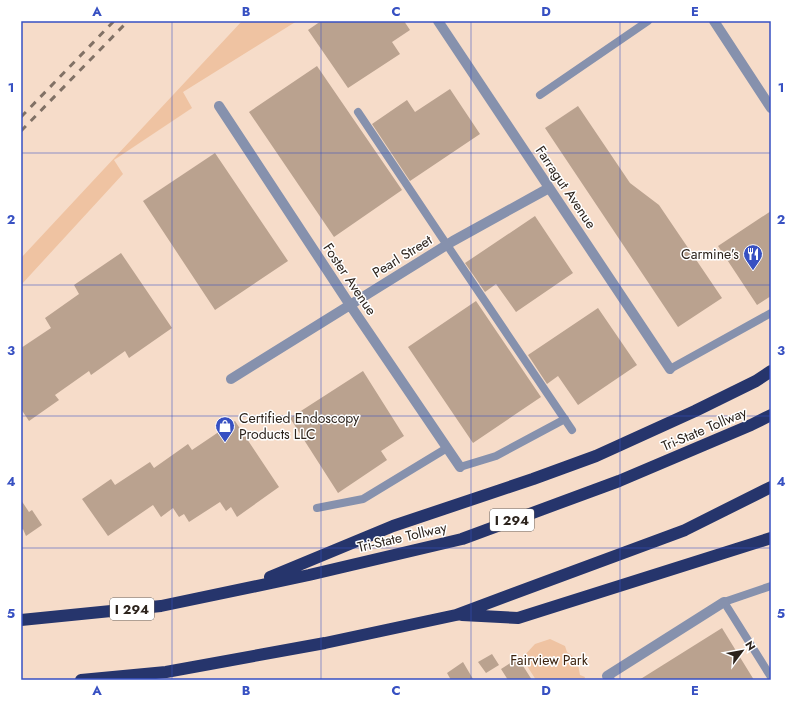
<svg xmlns="http://www.w3.org/2000/svg" width="792" height="701" font-family="Jost,sans-serif">
<rect width="100%" height="100%" fill="#f6dcc9"/>
<path fill="#efc3a2" d="M242,21H297L183,92L192,108L114,160L123,174L21,285V258Z
M550,639L565,646L567,652L577,659L580,675L585,677L584,680H536L522,658L535,644Z"/>
<path fill="#baa28f" d="M321,21H404L410,30L392,42L400,54L348,88L308,30Z
M317,66L402,190L334,237L249,112Z
M450,89L480,134L410,181L372,124L407,100L415,112Z
M578,106L630,183L659,205L722,298L678,327L545,128Z
M215,153L288,261L215,310L143,201Z
M771,211V296L757,305L718,246Z
M535,216L573,273L516,312L496,284L485,292L465,263Z
M121,253L172,328L129,358L125,351L91,375L89,371L55,395L59,400L29,421L21,409V359L22,358L21,356V348L51,328L45,318L79,294L74,285Z
M476,301L541,397L473,443L408,347Z
M598,308L637,365L578,405L558,376L547,384L528,355Z
M363,371L404,436L381,451L387,460L338,493L290,418Z
M235,421L279,487L237,517L231,507L226,511L220,502L189,522L184,514L179,517L173,508L161,517L153,505L108,536L82,499L111,479L115,485L150,462L154,468L188,444L192,450Z
M21,500L29,512L32,510L42,525L26,536L23,529L21,530Z
M722,628L754,680H639Z
M492,654L499,665L486,673L478,662Z
M518,658L532,680H508L501,669Z
M463,662L473,679L472,680H451L447,673Z"/>
<g fill="none" stroke-linecap="round" stroke-linejoin="round">
<path stroke="#8691ad" stroke-width="8" d="M540,95L648,21
M358,112L447,245L572,430
M670,369L771,313
M460,467L496,456L565,419
M317,508L363,499L447,448
M771,586L724,602L771,677"/>
<path stroke="#8691ad" stroke-width="10" d="M438,21L670,369
M714,21L771,108
M219,106L350,305L460,467
M231,379L453,241L549,188
M610,680L607,676L724,602"/>
<path stroke="#26356c" stroke-width="12" d="M270,577L393,526L533,479L596,456L695,411L756,381L771,371
M462,615L518,618L771,538
M21,620L161,606L309,575L462,539L619,481L751,425L771,415
M81,680L166,672L325,643L456,615L685,530L771,487"/>
<path stroke="#817165" stroke-width="3" stroke-dasharray="7 7" stroke-linecap="butt" d="M21,117L114,21
M21,131L128,21"/>
</g>
<path fill="none" stroke="#3750c2" stroke-width="1" stroke-opacity="0.55" d="M172,21V680M321,21V680M471,21V680M620,21V680M21,153H771M21,285H771M21,416H771M21,548H771"/>
<defs>
<symbol id="restaurant-pin" viewBox="-11 -11 22 30"><path d="M0 17L-7.5 6A9.5 9.5 0 1 1 7.5 6Z" fill="#3750c2" stroke="#fff"/><path d="M-5-6h1v4h1v-4h1v4h1v-4h1v5L-1.5 .5V6h-2V.5L-5-1ZM5-6V6H3V1.5H1.5Q1.5-4 5-6Z" fill="#fff"/></symbol>
<symbol id="shop-pin" viewBox="-11 -11 22 30"><path d="M0 17L-7.5 6A9.5 9.5 0 1 1 7.5 6Z" fill="#3750c2" stroke="#fff"/><path d="M-5-2.5h2.3a2.7 3.5 0 0 1 5.4 0H5L5.5 6h-11ZM-1.5-2.5h3a1.5 2.3 0 0 0-3 0Z" fill="#fff"/></symbol>
</defs>
<g fill-rule="evenodd">
<use href="#restaurant-pin" x="742" y="243" width="22" height="30"/>
<use href="#shop-pin" x="214" y="415" width="22" height="30"/>
</g>
<g text-anchor="middle" dominant-baseline="central" stroke-width="3" stroke-linejoin="round" paint-order="stroke">
<g fill="#fff" stroke="#6b6560" stroke-width="1">
<rect x="490" y="509" width="44" height="22" rx="3"/>
<rect x="110" y="598" width="44" height="22" rx="3"/>
</g>
<g font-size="13" font-weight="bold" fill="#2c231c">
<text x="512" y="520">I 294</text>
<text x="132" y="609">I 294</text>
</g>
<g font-size="14" fill="#2c231c" stroke="#fff">
<text transform="translate(566 187) rotate(56)">Farragut Avenue</text>
<text transform="translate(402 256) rotate(-32)">Pearl Street</text>
<text transform="translate(350 279) rotate(56)">Foster Avenue</text>
<text transform="translate(704 429) rotate(-23)">Tri-State Tollway</text>
<text transform="translate(402 537) rotate(-13)">Tri-State Tollway</text>
</g>
<g font-size="14" fill="#2c231c" stroke="#fff" text-anchor="end">
<text x="739" y="254">Carmine’s</text>
<text x="239" y="418" text-anchor="start">Certified Endoscopy<tspan x="239" dy="16">Products LLC</tspan></text>
</g>
<g font-size="14" fill="#3c230e" stroke="#fff">
<text x="549" y="660">Fairview Park</text>
</g>
</g>
<rect width="792" height="701" fill="none" stroke="#ffffff" stroke-width="44"/>
<g transform="translate(742 651) rotate(58)" stroke="#ffffff" stroke-width="3" paint-order="stroke">
<path d="M0-3L7 15L0 10L-7 15Z" fill="#2c231c"/>
<text y="-6" font-size="11" font-weight="bold" text-anchor="middle" fill="#2c231c">N</text>
</g>
<rect x="22" y="22" width="748" height="657" fill="none" stroke="#3750c2" stroke-width="1.5"/>
<g font-size="13" text-anchor="middle" font-weight="bold" fill="#3750c2">
<text x="97" y="16">A</text>
<text x="246" y="16">B</text>
<text x="396" y="16">C</text>
<text x="546" y="16">D</text>
<text x="695" y="16">E</text>
<text x="11" y="92">1</text>
<text x="781" y="92">1</text>
<text x="11" y="224">2</text>
<text x="781" y="224">2</text>
<text x="11" y="355">3</text>
<text x="781" y="355">3</text>
<text x="11" y="486">4</text>
<text x="781" y="486">4</text>
<text x="11" y="618">5</text>
<text x="781" y="618">5</text>
<text x="97" y="695">A</text>
<text x="246" y="695">B</text>
<text x="396" y="695">C</text>
<text x="546" y="695">D</text>
<text x="695" y="695">E</text>
</g>
</svg>
